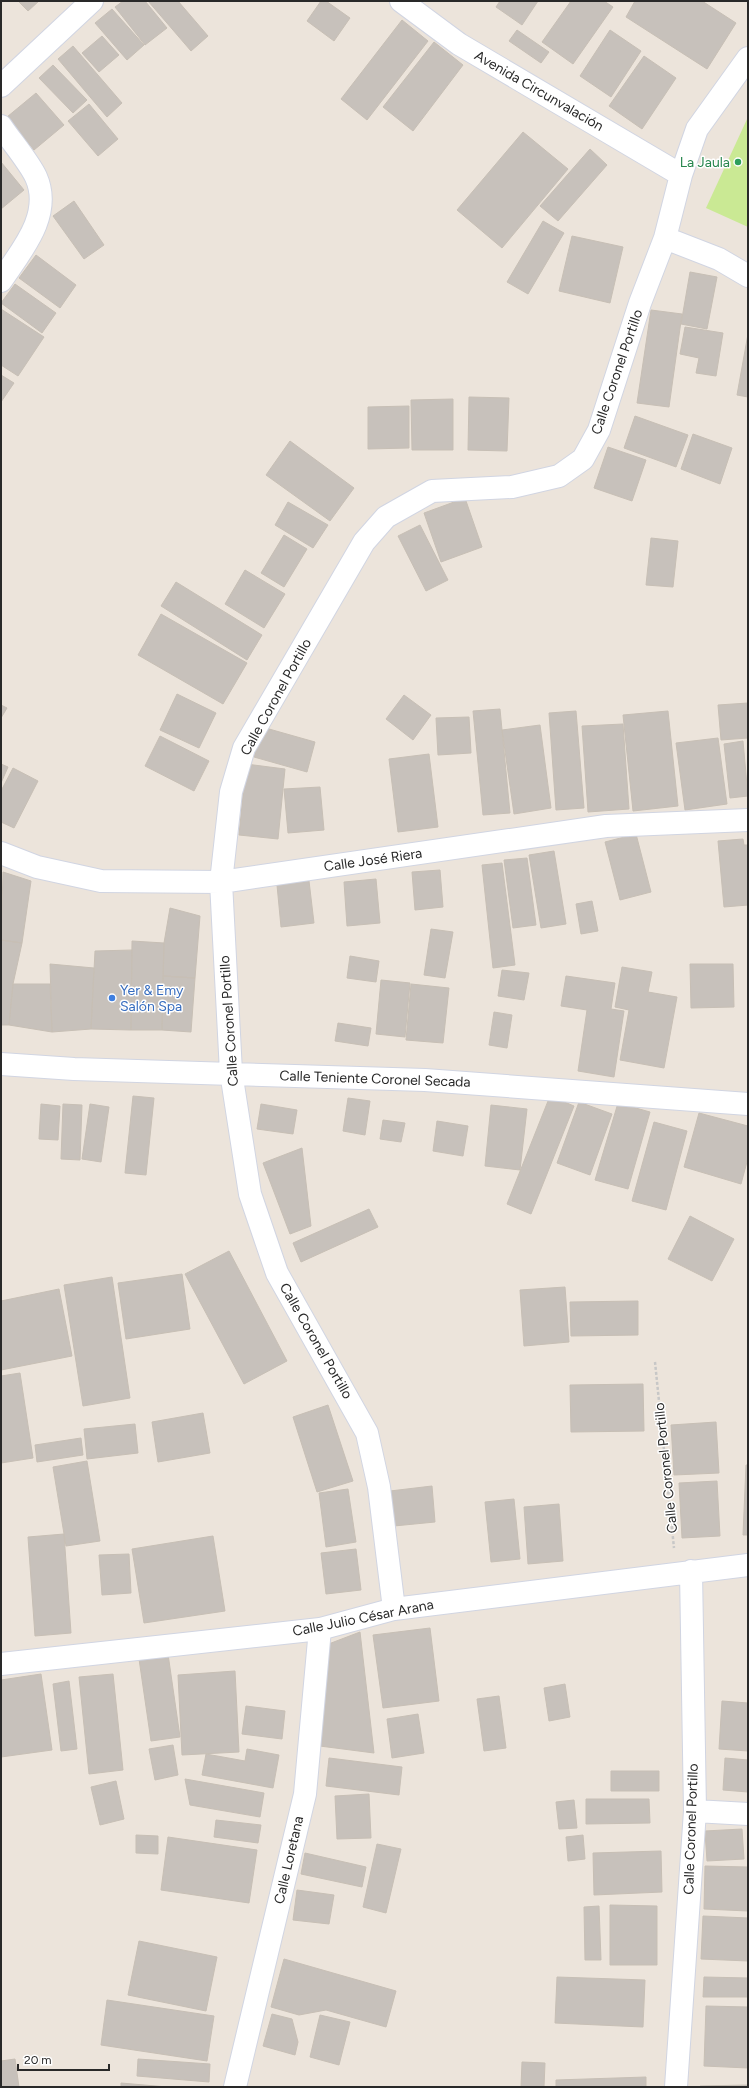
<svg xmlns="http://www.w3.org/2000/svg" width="749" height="2088" font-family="Figtree,sans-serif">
<rect width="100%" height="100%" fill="#ece4db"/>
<path fill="#cae994" d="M748,117V227L706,208Z"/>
<path fill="#c7c1bb" stroke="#c7bfb5" d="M18,1H39L28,11Z
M123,1H145L167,28L145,45L115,7Z
M148,1H178L208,36L191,51Z
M321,1H326L350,18L334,41L307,21Z
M500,1H538L522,25L496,7Z
M571,1H604L613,7L573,64L542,42Z
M635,1H702L736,23L707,69L626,17Z
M112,9L144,45L127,60L95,23Z
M402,20L428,41L367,120L341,99Z
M517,30L549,52L541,63L509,41Z
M610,30L641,51L611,97L580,76Z
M102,36L119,55L99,72L82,53Z
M434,42L463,65L413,131L383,107Z
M73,46L122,103L107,117L58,59Z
M644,56L676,78L642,129L609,106Z
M53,65L87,100L73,113L39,78Z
M36,93L64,125L34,150L7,117Z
M89,104L118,139L98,156L68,121Z
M523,132L568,169L502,248L457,210Z
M590,149L607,165L558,221L540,206Z
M1,162L24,190L1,209Z
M74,201L104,245L84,259L53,216Z
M543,221L564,233L528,294L507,282Z
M572,236L623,247L610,303L559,291Z
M36,255L76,285L60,308L19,278Z
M690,272L717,277L707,329L681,324Z
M15,284L56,313L42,333L1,303Z
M1,309L44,337L18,376L1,365Z
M651,310L682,314L669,407L637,403Z
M685,327L723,333L716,376L696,373L699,358L680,354Z
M748,334V397L737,395Z
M1,375L14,383L1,402Z
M469,397L509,398L507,451L468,450Z
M453,399V450H412L411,400Z
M409,406V448L368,449V407Z
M635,416L688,435L676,467L624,448Z
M693,434L732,448L720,484L681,469Z
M290,441L354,488L330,521L266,475Z
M608,447L646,460L632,501L594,488Z
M465,498L482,547L441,562L424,513Z
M288,502L328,525L313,548L275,525Z
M420,525L448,580L426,591L398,536Z
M284,535L307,549L284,587L261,573Z
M651,538L678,541L673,587L646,585Z
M245,570L285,594L264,628L225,604Z
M176,582L262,635L247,660L161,606Z
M161,614L247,663L223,704L138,655Z
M177,694L216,713L199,748L160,730Z
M404,695L431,715L413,740L386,719Z
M748,703V738L721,740L718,705Z
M1,705L7,708L1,718Z
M500,709L510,813L483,815L473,711Z
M576,711L584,808L556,810L549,713Z
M668,711L678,806L633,811L623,715Z
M469,717L471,753L438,755L436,718Z
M623,724L629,809L588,812L582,726Z
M540,725L551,808L514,814L502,730Z
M262,727L315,742L307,772L254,757Z
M160,736L209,761L194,791L145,766Z
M718,738L727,804L685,810L676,743Z
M743,741L748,796L730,798L724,744Z
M429,754L438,827L398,832L389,759Z
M1,764L8,767L1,783Z
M246,764L285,769L278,839L239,835Z
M13,768L38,781L14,828L1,822V791Z
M320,787L324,830L288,833L284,789Z
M636,834L651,892L620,900L605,842Z
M743,839L744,845H748V905L724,907L718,841Z
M554,851L566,924L541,928L529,855Z
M527,858L536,925L513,928L504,860Z
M502,863L515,965L493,968L482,865Z
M440,870L443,907L415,910L412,872Z
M3,872L31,881L22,943L1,940Z
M376,879L380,923L347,926L344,882Z
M309,881L314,923L281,927L277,885Z
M592,901L598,931L581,934L576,904Z
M170,908L200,916L195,978L163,976L164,943Z
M431,929L453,932L445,978L424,975Z
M1,940L22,943L13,984L9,1025H1Z
M132,941L164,943L162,1030H131Z
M132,950L131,1030L91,1029L95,951Z
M350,956L379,961L376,982L347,978Z
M50,964L94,968L91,1029L52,1032Z
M690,964H733L734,1007L691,1008Z
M622,967L652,972L648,992L677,997L664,1068L620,1060L629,1010L615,1007Z
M502,970L529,973L524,1000L498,996Z
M163,976L195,978L191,1032L162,1030Z
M566,976L615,983L611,1009L624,1011L614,1077L578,1071L587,1010L561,1006Z
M381,980L410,983L405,1037L376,1034Z
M13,984H50L52,1032L9,1025Z
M411,984L449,988L443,1043L406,1040Z
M494,1012L512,1015L507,1048L489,1045Z
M338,1023L371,1028L368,1046L335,1041Z
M133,1096L154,1098L146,1175L125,1173Z
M550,1096L574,1106L531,1214L507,1204Z
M348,1098L370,1101L365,1135L343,1131Z
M579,1102L612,1114L590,1175L557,1163Z
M618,1103L650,1112L628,1189L595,1180Z
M41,1104L60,1106L58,1140L39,1139Z
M63,1104L82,1105L80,1160L61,1159Z
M90,1104L109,1107L101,1162L82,1159Z
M261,1104L297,1110L293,1134L257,1129Z
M491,1105L527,1109L520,1170L485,1166Z
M699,1113L748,1126V1158L741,1184L684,1167Z
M383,1120L405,1123L401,1142L380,1139Z
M437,1121L468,1126L463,1156L433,1151Z
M654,1122L687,1131L666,1210L632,1201Z
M302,1148L311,1226L290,1234L263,1163Z
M369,1209L378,1227L301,1262L293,1243Z
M690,1216L734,1239L712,1281L668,1259Z
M229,1251L287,1361L244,1384L185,1274Z
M182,1274L190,1329L126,1339L118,1283Z
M112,1277L130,1398L83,1406L64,1285Z
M565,1287L569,1342L524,1346L520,1290Z
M59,1289L72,1356L1,1370V1301Z
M638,1301V1335L571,1336L570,1302Z
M20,1373L33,1458L1,1463V1376Z
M643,1384L644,1431L571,1432L570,1385Z
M328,1405L353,1481L317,1492L293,1417Z
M203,1413L210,1453L158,1462L152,1422Z
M716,1422L719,1473L674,1475L671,1425Z
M135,1424L138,1453L87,1459L84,1429Z
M81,1438L83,1455L37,1462L35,1445Z
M87,1461L100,1541L66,1546L53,1467Z
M746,1465H748V1535H743Z
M717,1481L720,1536L682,1538L679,1483Z
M432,1486L435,1522L394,1526L390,1491Z
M348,1489L356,1542L326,1547L319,1493Z
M514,1499L520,1559L491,1562L485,1502Z
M559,1504L563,1561L528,1564L524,1507Z
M64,1534L71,1633L35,1636L28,1537Z
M213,1536L225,1611L144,1623L132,1549Z
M356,1549L361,1590L326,1594L321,1553Z
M129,1554L131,1593L102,1595L99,1555Z
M430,1628L439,1701L383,1708L373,1635Z
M360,1632L374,1753L312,1745L326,1645Z
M168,1654L180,1737L151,1741L139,1659Z
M235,1671L239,1752L182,1755L178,1675Z
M41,1674L52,1750L1,1757V1680Z
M113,1674L123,1770L89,1774L79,1677Z
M69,1681L77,1749L61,1751L53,1684Z
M565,1684L570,1717L549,1721L544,1688Z
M499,1696L506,1748L484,1751L477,1699Z
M722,1701L748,1703V1751L719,1749Z
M246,1706L285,1711L282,1739L242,1734Z
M418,1714L424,1753L392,1758L387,1719Z
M173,1745L178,1775L155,1780L149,1749Z
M247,1749L279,1755L273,1788L202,1775L206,1754L245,1761Z
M329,1758L402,1767L399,1795L326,1786Z
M725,1758L748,1760V1792L723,1790Z
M611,1771H659V1791H611Z
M185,1779L264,1793L260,1817L190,1805Z
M116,1781L124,1819L100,1825L91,1787Z
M369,1794L371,1838L337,1839L335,1796Z
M586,1799H649L650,1823L586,1824Z
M574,1800L577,1828L559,1829L556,1802Z
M216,1820L261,1825L258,1843L214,1837Z
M742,1829L744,1859L707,1861L705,1831Z
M136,1835L158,1836V1854L136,1853Z
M583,1835L585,1859L568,1861L566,1837Z
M168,1837L257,1850L249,1903L161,1890Z
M377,1844L401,1849L386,1913L363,1907Z
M661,1851L662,1892L594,1895L593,1853Z
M305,1853L366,1867L362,1887L301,1874Z
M705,1866L748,1867V1911L704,1909Z
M297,1890L334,1895L329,1924L293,1920Z
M610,1905L657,1906V1965H610Z
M599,1906L601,1960H585L584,1907Z
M703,1916L748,1918V1961L701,1959Z
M139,1941L217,1957L206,2011L128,1995Z
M284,1959L396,1991L386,2027L326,2010L299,2015L271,2007Z
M557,1977L645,1980L643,2027L555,2023Z
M704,1977L748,1978V1997H703Z
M107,2000L214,2016L207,2061L101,2045Z
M706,2006L748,2007V2068L704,2066Z
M272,2014L292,2019L298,2042L295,2055L263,2046Z
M320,2015L350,2022L339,2065L310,2057Z
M15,2059L19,2087H1V2061Z
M138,2059L210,2064L209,2082L137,2076Z
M522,2062L545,2063L544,2087H521Z
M646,2077V2087H556V2080Z
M121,2083L167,2087H121Z
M748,2085V2087H700V2086Z"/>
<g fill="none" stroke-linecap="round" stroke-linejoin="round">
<defs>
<path id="street" d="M401,1L459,44L681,175
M1,86L92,1
M1,126C11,141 29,162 36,177C53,215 21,251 1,281
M665,238L719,259L748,276
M1,853L37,867L101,881L221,882L606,826L748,820
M1,1064L74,1069L425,1080L748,1104
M394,1609L379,1487L367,1433L277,1273L250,1194L231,1072L221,882L231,792L244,748L364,542L386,517L432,491L512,487L559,476L583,459L599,430L640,303L665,238L681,175L697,129L748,58
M1,1664L320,1629L394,1609L748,1565
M695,1811L748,1814
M235,2087L305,1794L320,1629
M676,2087L695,1811L691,1571"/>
</defs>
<use href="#street" stroke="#d1d5e2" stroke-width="24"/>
<path stroke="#c7c7c7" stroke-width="2.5" stroke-dasharray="3 2" stroke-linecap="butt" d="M655,1362L674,1548"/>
<use href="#street" stroke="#fff" stroke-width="22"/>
</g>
<circle fill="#2e9e5b" stroke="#fff" stroke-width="1.5" cx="738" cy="162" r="4"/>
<circle fill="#3f7fe0" stroke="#fff" stroke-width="1.5" cx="112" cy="998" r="4"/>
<g text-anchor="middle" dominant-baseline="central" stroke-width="3" stroke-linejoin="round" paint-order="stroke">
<g font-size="14" fill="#292929" stroke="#fff">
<text transform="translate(539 91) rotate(30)">Avenida Circunvalación</text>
<text transform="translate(617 372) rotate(-71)">Calle Coronel Portillo</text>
<text transform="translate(276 697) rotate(-61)">Calle Coronel Portillo</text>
<text transform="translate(373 860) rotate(-8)">Calle José Riera</text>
<text transform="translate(229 1021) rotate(-94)">Calle Coronel Portillo</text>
<text transform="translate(375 1079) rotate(2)">Calle Teniente Coronel Secada</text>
<text transform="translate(316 1341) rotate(60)">Calle Coronel Portillo</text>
<text transform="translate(666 1468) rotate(-96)">Calle Coronel Portillo</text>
<text transform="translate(363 1618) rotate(-11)">Calle Julio César Arana</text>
<text transform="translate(691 1829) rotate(-88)">Calle Coronel Portillo</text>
<text transform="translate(289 1860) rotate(-77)">Calle Loretana</text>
</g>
<g font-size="14" fill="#27864d" stroke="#fff" text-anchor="end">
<text x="730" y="162">La Jaula</text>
</g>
<g font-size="14" fill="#366cbe" stroke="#fff" text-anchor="start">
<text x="120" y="990">Yer &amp; Emy<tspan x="120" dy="16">Salón Spa</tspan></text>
</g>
</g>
<rect width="749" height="2088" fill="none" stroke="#292929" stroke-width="4"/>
<path d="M18 2064v6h91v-6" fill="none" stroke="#292929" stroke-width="2"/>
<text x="24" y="2064" font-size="12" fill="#292929" stroke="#ffffff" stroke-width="3" paint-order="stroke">20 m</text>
</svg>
